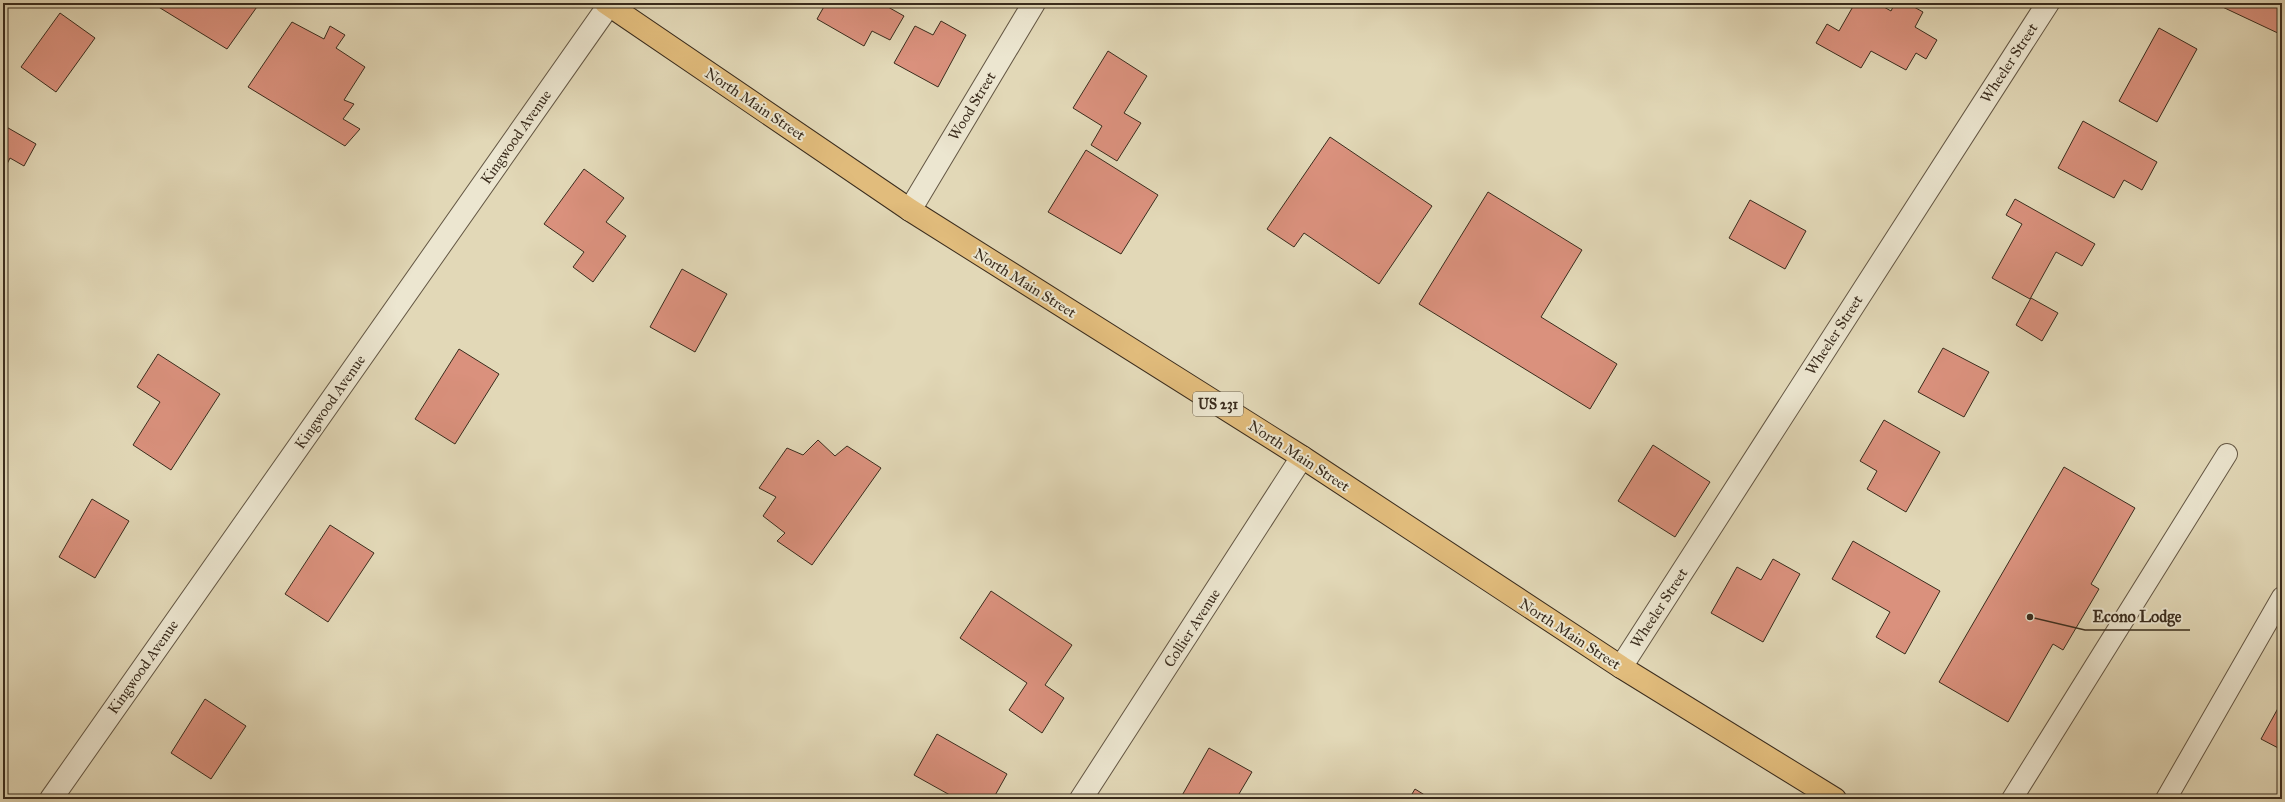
<svg xmlns="http://www.w3.org/2000/svg" width="2285" height="802" font-family="'IM FELL Great Primer',serif">
<rect width="100%" height="100%" fill="#e2d8b7"/>
<filter id="stains"><feTurbulence type="fractalNoise" baseFrequency=".005" numOctaves="4"/><feColorMatrix values="0 0 0 0 .2 0 0 0 0 .09 0 0 0 0 .02 0 0 0 .5 -.17"/></filter>
<radialGradient id="worn" r=".72"><stop offset=".6" stop-color="#630" stop-opacity="0"/><stop offset="1" stop-color="#630" stop-opacity=".3"/></radialGradient>
<path fill="#da917d" stroke="#3a2c1d" d="M152,3H258L259,4L227,49Z
M826,3H890L888,7L904,16L890,40L872,31L864,46L817,19Z
M1855,3H1877L1891,11L1895,3H1907L1923,12L1915,27L1937,40L1926,59L1916,53L1906,70L1871,51L1861,68L1816,43L1827,24L1839,31Z
M2214,3H2282V35Z
M60,13L95,38L56,92L21,67Z
M941,21L966,35L938,87L894,63L915,26L933,35Z
M292,22L324,39L330,26L345,35L336,48L365,67L344,100L354,104L343,119L360,129L345,146L248,87Z
M2159,28L2197,49L2157,122L2119,101Z
M1108,51L1147,76L1124,113L1141,123L1117,161L1091,145L1102,126L1073,108Z
M2083,121L2157,162L2142,190L2124,180L2114,198L2058,168Z
M3,125L36,144L24,166L10,158L3,172Z
M1330,137L1432,206L1379,284L1304,233L1294,247L1267,229Z
M1086,150L1158,195L1121,254L1048,212Z
M584,169L624,198L606,222L626,236L593,282L573,267L584,252L544,224Z
M1488,192L1582,250L1541,317L1617,364L1590,409L1419,304Z
M2015,199L2095,244L2082,266L2056,252L2030,299L1992,278L2022,224L2006,215Z
M1750,200L1806,231L1785,269L1729,238Z
M682,269L727,294L695,352L650,327Z
M2031,298L2058,313L2042,341L2016,325Z
M1943,348L1989,372L1964,417L1918,392Z
M459,349L499,374L455,444L415,419Z
M158,354L220,394L171,470L133,445L160,402L137,387Z
M1884,420L1940,452L1906,512L1867,489L1877,471L1860,461Z
M818,440L835,456L847,446L881,468L812,565L777,541L785,533L763,516L776,497L759,488L787,448L803,455Z
M1653,445L1710,482L1675,537L1618,501Z
M2064,467L2135,508L2091,584L2099,589L2063,650L2053,644L2008,722L1939,682Z
M92,499L129,521L95,578L59,557Z
M330,525L374,553L328,622L285,594Z
M1853,541L1940,591L1905,654L1876,637L1890,612L1832,579Z
M1773,559L1800,574L1763,642L1711,613L1737,567L1761,580Z
M991,591L1072,645L1045,685L1064,698L1042,733L1009,710L1027,683L960,638Z
M205,699L246,726L211,779L171,753Z
M2282,701V750L2261,739Z
M937,734L1007,774L993,799H957L914,775Z
M1209,748L1252,772L1236,799H1180Z
M1415,789L1431,799H1409Z"/>
<g fill="none" stroke-linecap="round" stroke-linejoin="round">
<defs>
<path id="lane" d="M2012,799L2227,454
M2166,799L2282,597"/>
<path id="street" d="M910,210L1034,3
M1621,667L2048,3
M51,799L609,5
M1081,799L1302,457"/>
<path id="highway" d="M606,3L910,210L1302,457L1621,667L1835,799"/>
</defs>
<use href="#lane" stroke="#645744" stroke-width="22"/>
<use href="#street" stroke="#645744" stroke-width="24"/>
<use href="#highway" stroke="#3a2c1d" stroke-width="24"/>
<use href="#lane" stroke="#ece6d0" stroke-width="20"/>
<use href="#street" stroke="#ece6d0" stroke-width="22"/>
<use href="#highway" stroke="#e1bc7c" stroke-width="22"/>
</g>
<g text-anchor="middle" dominant-baseline="central" stroke-width="4" stroke-linejoin="round" paint-order="stroke">
<rect fill="#ece6d0" stroke="#6f6453" stroke-width="1" x="1193" y="392" width="50" height="24" rx="3"/>
<g font-size="14" font-weight="bold" fill="#3a2c1d">
<text x="1218" y="404">US 231</text>
</g>
<g font-size="15" fill="#3a2c1d" stroke="#ece6d0">
<text transform="translate(2009 63) rotate(-57)">Wheeler Street</text>
<text transform="translate(755 104) rotate(34)">North Main Street</text>
<text transform="translate(972 106) rotate(-59)">Wood Street</text>
<text transform="translate(516 137) rotate(-55)">Kingwood Avenue</text>
<text transform="translate(1025 283) rotate(32)">North Main Street</text>
<text transform="translate(1834 335) rotate(-57)">Wheeler Street</text>
<text transform="translate(330 402) rotate(-55)">Kingwood Avenue</text>
<text transform="translate(1299 456) rotate(33)">North Main Street</text>
<text transform="translate(1659 608) rotate(-57)">Wheeler Street</text>
<text transform="translate(1192 628) rotate(-57)">Collier Avenue</text>
<text transform="translate(1570 634) rotate(33)">North Main Street</text>
<text transform="translate(143 667) rotate(-55)">Kingwood Avenue</text>
</g>
</g>
<path fill="none" stroke="#3a2c1d" stroke-width="1.5" d="M2030 617L2085 630H2190"/>
<circle fill="#3a2c1d" stroke="#ece6d0" stroke-width="1.5" cx="2030" cy="617" r="4"/>
<g font-size="16" text-anchor="middle" font-weight="bold" fill="#3a2c1d" stroke="#ece6d0" stroke-width="4" stroke-linejoin="round" paint-order="stroke">
<text x="2137" y="622">Econo Lodge</text>
</g>
<rect width="2285" height="802" fill="none" stroke="#e2d8b7" stroke-width="16"/>
<rect x="4" y="4" width="2277" height="794" fill="none" stroke="#3a2c1d" stroke-width="2"/>
<rect x="8" y="8" width="2269" height="786" fill="none" stroke="#3a2c1d"/>
<rect width="100%" height="100%" filter="url(#stains)"/>
<rect width="100%" height="100%" fill="url(#worn)"/>
</svg>
